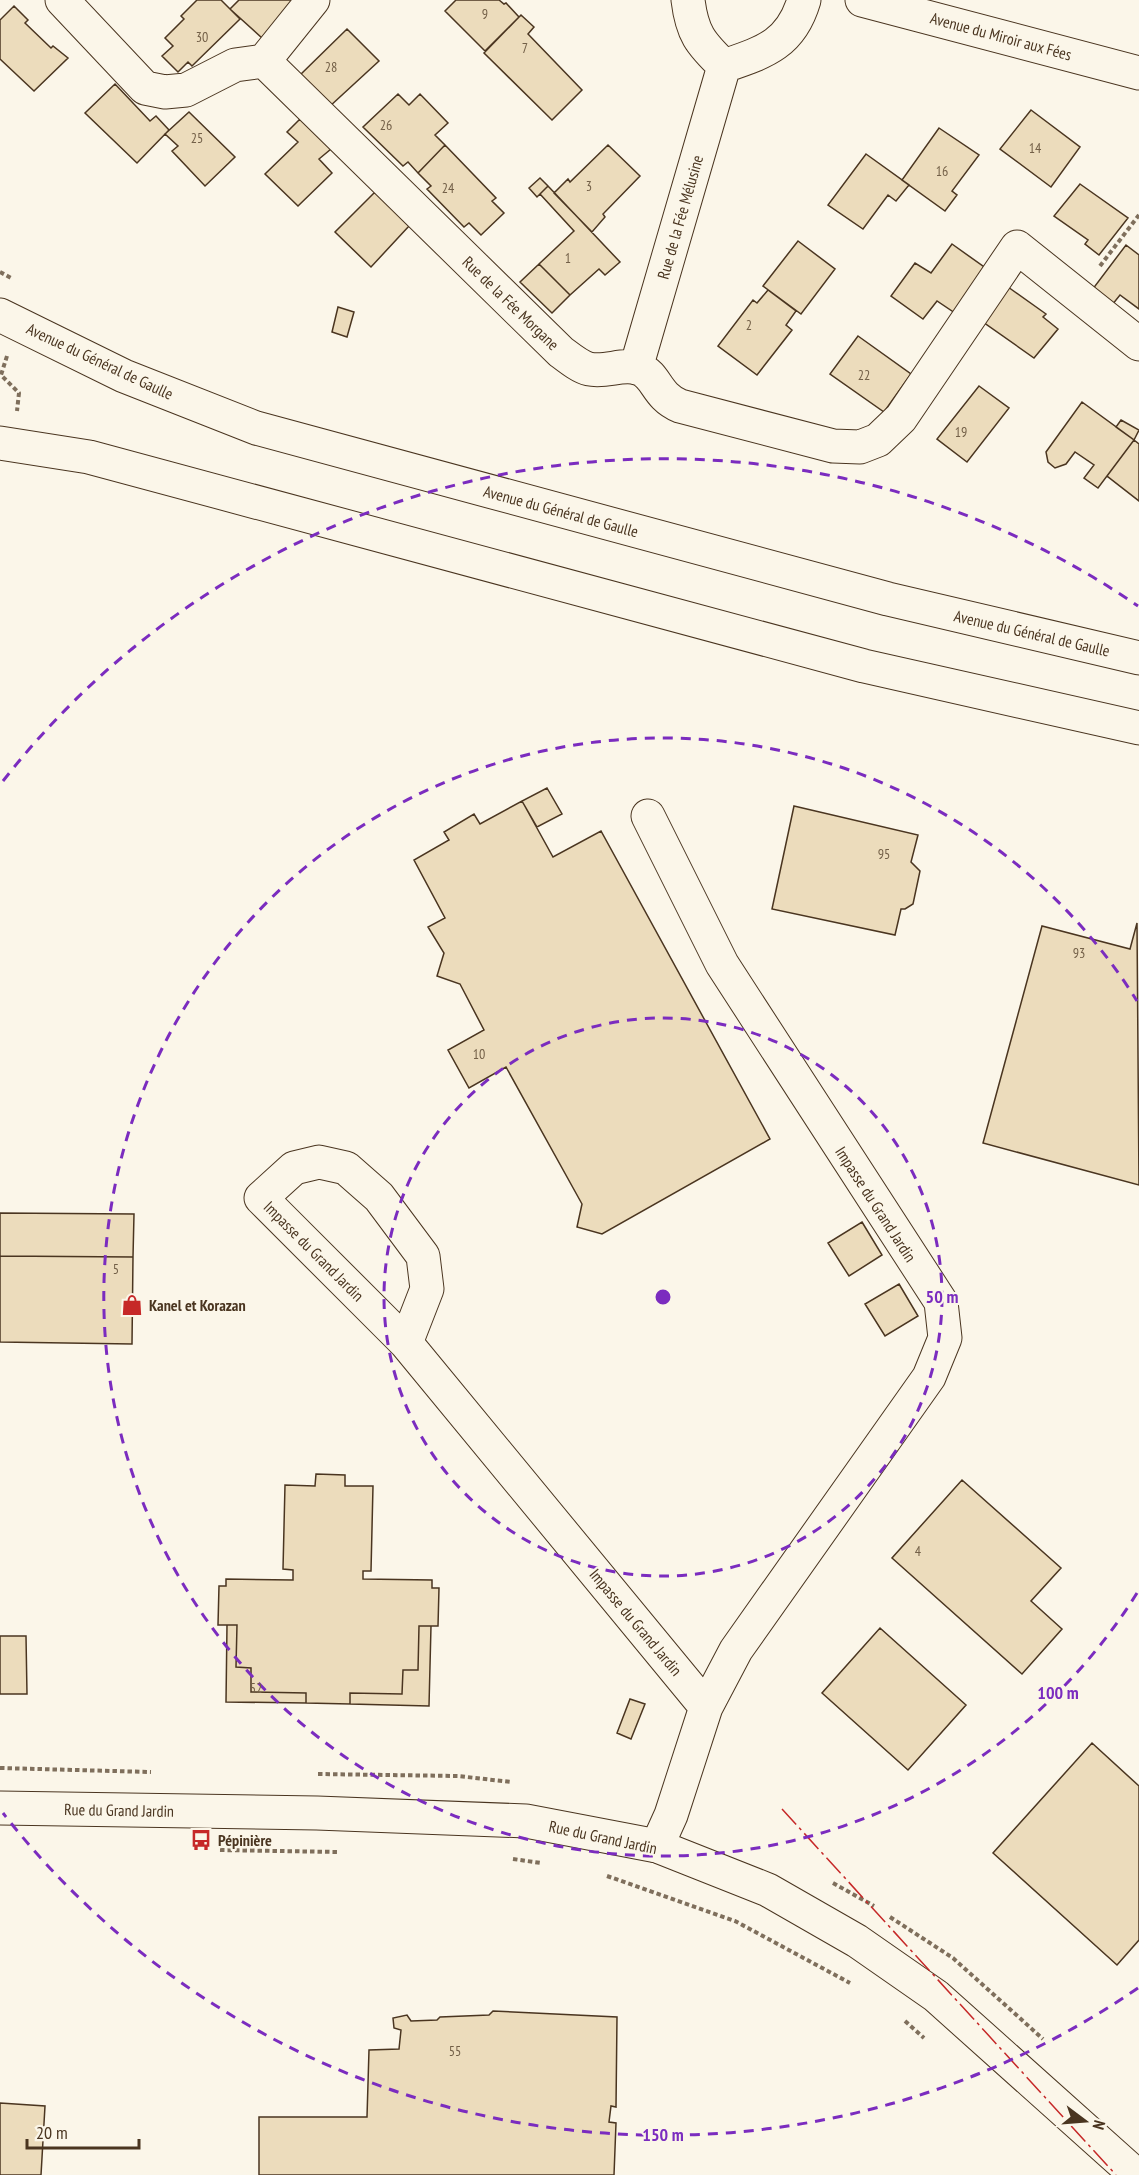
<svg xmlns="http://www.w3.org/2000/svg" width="1139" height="2175" font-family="'PT Sans Narrow',sans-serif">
<rect width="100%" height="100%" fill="#fbf6e9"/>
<path fill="#ecdcbc" stroke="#4a3520" stroke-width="1.5" d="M197,0H221L240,19L192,66L188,62L178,72L162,56L173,46L165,38L184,19L181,16Z
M239,0H301L262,38L230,9Z
M456,0H499L504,4L506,3L519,17L485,51L445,11Z
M14,6L28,20L25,23L51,48L53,46L68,58L34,91L0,59V20Z
M521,15L534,27L528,34L582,90L552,120L484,53Z
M347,29L379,61L329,107L299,76Z
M115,84L150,121L156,116L169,130L137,163L85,113Z
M398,94L409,105L420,94L448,123L435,135L445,145L418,173L408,162L403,166L363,127Z
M1031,110L1080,147L1051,187L1000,149Z
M189,112L235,157L205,186L172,151L178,146L165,134Z
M300,119L331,149L319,159L332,173L298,206L265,174L298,142L287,132Z
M939,128L979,155L952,191L957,195L945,211L902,180Z
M445,145L496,198L492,201L504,213L481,235L469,223L464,227L427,189L431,186L418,173Z
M608,145L640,176L603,214L605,217L592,232L554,193L568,179L570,182Z
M866,154L909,185L896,201L888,195L863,229L828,205Z
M540,178L548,186L537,197L529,188Z
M1080,184L1128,218L1099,255L1085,244L1088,240L1054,216Z
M548,186L620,262L605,275L599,269L570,295L539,264L574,231L540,194Z
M375,192L409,226L371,267L335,232Z
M798,241L835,269L801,314L763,286Z
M952,244L987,269L955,313L937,301L923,319L891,296L915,263L931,273Z
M1126,245L1139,255V309L1120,295L1112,305L1092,290Z
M539,264L570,295L552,313L520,282Z
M1008,287L1046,314L1043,317L1058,329L1034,358L983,322Z
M768,290L796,311L786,325L792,330L757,375L718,346L753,300L757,303Z
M338,307L354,312L347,337L332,332Z
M858,336L911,374L884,412L830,374Z
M979,386L1009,408L967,462L937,439Z
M1082,402L1134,440L1098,488L1084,478L1094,465L1075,452L1066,464L1055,468L1048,462L1046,452Z
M1121,420L1139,430L1134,440L1116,427Z
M1134,440L1139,444V501L1107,476Z
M547,788L562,814L537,827L522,801Z
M522,801L553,857L601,831L770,1139L602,1234L577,1227L582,1204L506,1067L469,1088L448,1050L484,1030L460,984L437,976L444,953L428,927L445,918L414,860L449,840L444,832L474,814L480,824Z
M794,806L918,835L911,862L920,871L913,904L905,909H901L895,935L772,909Z
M1137,923L1139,1185L983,1143L1042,926L1130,949Z
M0,1213L134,1214L133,1257L0,1256Z
M862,1222L882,1255L849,1276L828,1243Z
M0,1256L133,1257L132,1344L0,1342Z
M899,1284L918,1316L885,1336L865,1304Z
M316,1474L345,1475V1486H373L371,1571H363V1579L432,1580V1588H439L438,1626H419L418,1670H403L402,1694L350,1693V1704L306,1703V1693L251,1692V1668L236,1667L237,1625H218L219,1586H226V1579L293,1580V1570L283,1569L285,1485L315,1486Z
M962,1480L1061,1568L1031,1601L1062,1629L1022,1674L892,1558Z
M227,1625H237L236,1667L251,1668V1692L306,1693V1703L226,1702Z
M419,1626H431L429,1706L350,1704V1693L402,1694L403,1670H418Z
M880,1628L966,1705L908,1770L822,1693Z
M0,1636H26L27,1694H0Z
M630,1699L645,1704L631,1739L617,1733Z
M1092,1743L1139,1786V1940L1117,1965L993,1853Z
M493,2011L617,2017L616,2107L611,2106L609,2122L616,2123L614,2175H259V2117H367L369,2050L399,2049L401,2030L394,2028L393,2018L407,2015L411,2021L437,2020L440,2017L489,2015Z
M0,2103L45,2106L41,2175H0Z"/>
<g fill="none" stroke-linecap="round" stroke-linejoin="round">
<defs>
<path id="minor" d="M62,0L145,88L165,92L186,90L235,65L264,61L561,352C569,358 580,367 589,369C607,373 624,362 640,369C657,376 656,396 680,406L833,446L860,447L878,440L901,418L1017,247L1139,344
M688,0C692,33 700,43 724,66
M862,0L1139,73
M264,61L313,0
M724,66C765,52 791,44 804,0
M636,368L724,66
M648,816L722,964L941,1302L945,1338L929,1377L736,1650L706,1707L671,1815L657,1846
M406,1343L427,1289L423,1256L379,1197L346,1168L319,1162L294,1168L261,1198L406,1343L706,1707"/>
<path id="tertiary" d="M0,1808L317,1813L526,1821L657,1846L768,1890L857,1941L936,1996L1136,2175"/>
<path id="primary" d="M0,315L124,376L256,428L888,599L1139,658
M0,443L89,457L864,666L1139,728"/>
</defs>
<use href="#minor" stroke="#4a3520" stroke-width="35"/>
<use href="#tertiary" stroke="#4a3520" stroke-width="35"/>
<use href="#primary" stroke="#4a3520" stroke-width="35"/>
<path stroke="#7f6f5c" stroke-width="4" stroke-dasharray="4.5 3" stroke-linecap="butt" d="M1100,266L1139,215
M0,272L13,279
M7,356L1,375L19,393L17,411
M0,1768L151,1772
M318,1774L458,1776L511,1782
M220,1850L338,1852
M513,1859L541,1863
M607,1876L735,1921L850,1983
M833,1883L874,1906
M890,1917L953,1958L1043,2039
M905,2021L924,2038"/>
<use href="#minor" stroke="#fbf6e9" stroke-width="33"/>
<use href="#tertiary" stroke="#fbf6e9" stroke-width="33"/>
<use href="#primary" stroke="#fbf6e9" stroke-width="33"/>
<path stroke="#c62828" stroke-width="1.5" stroke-dasharray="21 4.5 3 4.5" stroke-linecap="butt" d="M782,1809L1116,2175"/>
</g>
<g fill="none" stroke="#7b2cbf" stroke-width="3" stroke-dasharray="10 8">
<circle cx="663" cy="1297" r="279"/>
<path d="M1137 1593A559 559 0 1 1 1137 1001"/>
<path d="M1138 1988A838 838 0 0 1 3 1813M3 781A838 838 0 0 1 1138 606"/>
</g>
<defs>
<symbol id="shop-bare" viewBox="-9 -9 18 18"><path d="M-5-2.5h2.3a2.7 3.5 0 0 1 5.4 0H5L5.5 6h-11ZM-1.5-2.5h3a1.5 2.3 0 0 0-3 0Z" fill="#c62828" stroke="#fbf6e9" stroke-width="2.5" paint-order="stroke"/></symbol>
<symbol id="bus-bare" viewBox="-9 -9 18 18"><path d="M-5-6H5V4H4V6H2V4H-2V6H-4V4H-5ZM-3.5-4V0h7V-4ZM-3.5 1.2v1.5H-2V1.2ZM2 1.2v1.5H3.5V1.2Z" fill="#c62828" stroke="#fbf6e9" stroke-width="2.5" paint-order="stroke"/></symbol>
</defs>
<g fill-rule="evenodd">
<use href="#shop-bare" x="117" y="1290" width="30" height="30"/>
<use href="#bus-bare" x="186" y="1825" width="30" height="30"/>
</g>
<g text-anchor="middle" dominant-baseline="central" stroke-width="4.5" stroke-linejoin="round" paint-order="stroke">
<g font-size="14" fill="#725f47">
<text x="485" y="14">9</text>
<text x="202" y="37">30</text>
<text x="525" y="48">7</text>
<text x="331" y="67">28</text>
<text x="386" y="125">26</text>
<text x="197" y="138">25</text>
<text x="1035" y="148">14</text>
<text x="942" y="171">16</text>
<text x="589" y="186">3</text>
<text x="448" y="188">24</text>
<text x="568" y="258">1</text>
<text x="749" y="325">2</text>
<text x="864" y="375">22</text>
<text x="961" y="432">19</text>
<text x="884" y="854">95</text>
<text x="1079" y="953">93</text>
<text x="479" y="1054">10</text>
<text x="116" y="1269">5</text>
<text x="918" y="1551">4</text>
<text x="256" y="1688">52</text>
<text x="455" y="2051">55</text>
</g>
<g font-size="16" fill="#4a3520" stroke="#fbf6e9">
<text transform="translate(1001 36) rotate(15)">Avenue du Miroir aux Fées</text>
<text transform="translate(680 217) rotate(-74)">Rue de la Fée Mélusine</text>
<text transform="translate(511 303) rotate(44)">Rue de la Fée Morgane</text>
<text transform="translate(100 361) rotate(25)">Avenue du Général de Gaulle</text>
<text transform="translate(561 511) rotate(15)">Avenue du Général de Gaulle</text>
<text transform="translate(1032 633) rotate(13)">Avenue du Général de Gaulle</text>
<text transform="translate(876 1204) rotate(57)">Impasse du Grand Jardin</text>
<text transform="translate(314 1251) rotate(45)">Impasse du Grand Jardin</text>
<text transform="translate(636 1622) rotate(50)">Impasse du Grand Jardin</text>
<text transform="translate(119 1810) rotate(1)">Rue du Grand Jardin</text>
<text transform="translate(603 1837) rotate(12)">Rue du Grand Jardin</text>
</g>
<g font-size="16" font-weight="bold" fill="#4a3520" stroke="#fbf6e9" text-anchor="start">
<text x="149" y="1305">Kanel et Korazan</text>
<text x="218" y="1840">Pépinière</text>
</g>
</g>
<circle cx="663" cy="1297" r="9" fill="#7b2cbf" stroke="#fbf6e9" stroke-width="3"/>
<g font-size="18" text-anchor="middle" font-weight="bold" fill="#7b2cbf" stroke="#fbf6e9" stroke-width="4.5" stroke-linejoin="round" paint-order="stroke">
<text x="942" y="1303">50 m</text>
<text x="1058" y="1699">100 m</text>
<text x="663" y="2141">150 m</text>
</g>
<g transform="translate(1085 2121) rotate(106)" stroke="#fbf6e9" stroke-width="4.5" paint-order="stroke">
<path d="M0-4.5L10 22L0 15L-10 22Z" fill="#4a3520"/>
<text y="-9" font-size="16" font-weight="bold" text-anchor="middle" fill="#4a3520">N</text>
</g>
<path d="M27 2139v9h112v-9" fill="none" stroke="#4a3520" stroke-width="3"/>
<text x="36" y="2139" font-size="18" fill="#4a3520" stroke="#fbf6e9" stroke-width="4.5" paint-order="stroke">20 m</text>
</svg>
